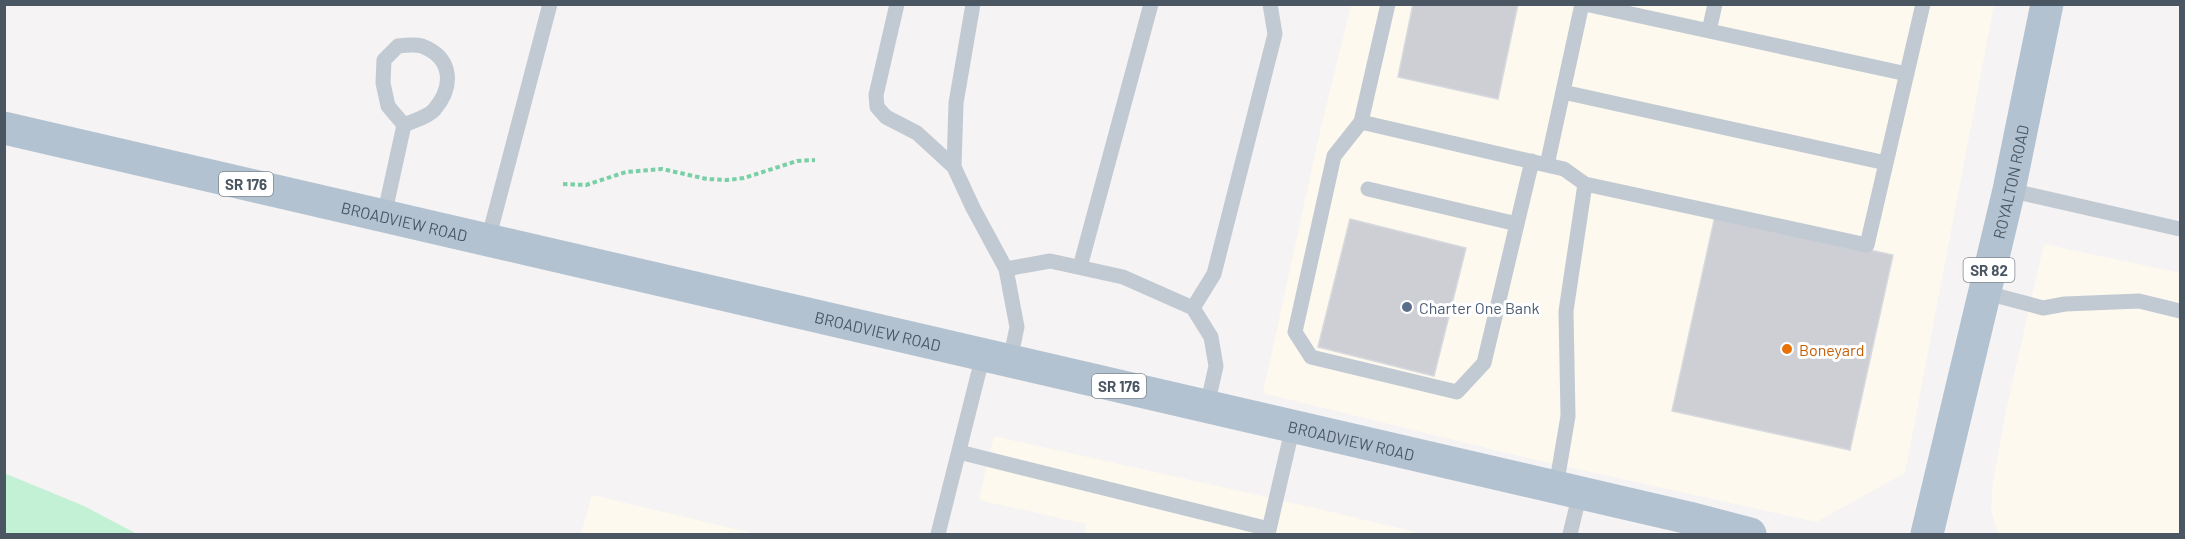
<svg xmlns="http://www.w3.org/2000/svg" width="2185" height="539" font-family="Barlow,sans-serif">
<rect width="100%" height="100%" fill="#f5f3f3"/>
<path fill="#fdf9ef" d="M1351,5H1994L1905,473L1816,522L1523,457L1263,393L1319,136Z
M2044,244L2180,273V534H1998L1991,509L1993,482L2006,410Z
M994,436L1315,508L1424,534H1084L1086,524L979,500Z
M592,495L756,534H581Z"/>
<path fill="#c3f1d5" d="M4,473L84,506L137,534H5Z"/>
<path fill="#cdcfd5" stroke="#d7d9de" stroke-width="1.5" d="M1413,4H1518L1498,99L1398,77Z
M1715,216L1893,255L1850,450L1672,411Z
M1350,219L1466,248L1434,376L1318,347Z"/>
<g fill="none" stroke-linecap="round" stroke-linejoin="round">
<path stroke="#7ad0a6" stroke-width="4" stroke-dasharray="4.5 3" stroke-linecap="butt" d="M563,184L586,185L626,172L662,169L707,179L727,180L744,178L797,161L815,160"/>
<path stroke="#c1cad2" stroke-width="15" d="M897,4L876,95L877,107L886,117L917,133L954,167L973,208L1006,269L1017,327L1010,360
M1388,4L1361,122L1564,169L1585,184L1566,311L1568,416L1556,487
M1585,4L1907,74
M1709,31L1715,4
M1563,92L1886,163
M1361,122L1334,156L1295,332L1311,357L1457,392L1484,363L1532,161
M1547,165L1582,4
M954,167L956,103L973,4
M1585,184L1867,245L1923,4
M1368,189L1517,224
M2009,190L2180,229
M384,216L404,125L388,106L383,83L384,60L398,46C406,45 415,44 422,46C453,58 454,87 434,110C428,117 413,121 404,125
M488,240L550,4
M1080,267L1151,4
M1006,269L1050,261L1123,277L1193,308L1211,337L1216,366L1207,406
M1983,292L2043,308L2065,304L2139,301L2180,311
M1193,308L1214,274L1275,34L1270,4
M959,452L1269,529
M938,534L983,355
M1268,534L1293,426
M1570,534L1580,493"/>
<g stroke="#b3c2d1" stroke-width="33">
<path id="s1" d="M4,128L1689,518L1750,534"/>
<path id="s2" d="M1927,534L2009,190L2047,4"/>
</g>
</g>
<circle fill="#5c6f8a" stroke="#fff" stroke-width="2" cx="1407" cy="307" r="6"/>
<circle fill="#e8710a" stroke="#fff" stroke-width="2" cx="1787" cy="349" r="6"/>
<g text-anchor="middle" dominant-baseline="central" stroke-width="6" stroke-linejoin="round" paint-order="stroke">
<g fill="#fff" stroke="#808990" stroke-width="1.5">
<rect x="219" y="172" width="54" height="24" rx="4.5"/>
<rect x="1963.5" y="258" width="51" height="24" rx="4.5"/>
<rect x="1092" y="374" width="54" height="24" rx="4.5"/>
</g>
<g font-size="15" font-weight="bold" fill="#4a5661">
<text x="246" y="184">SR 176</text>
<text x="1989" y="270">SR 82</text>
<text x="1119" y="386">SR 176</text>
</g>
<g font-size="16" fill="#4a5661" stroke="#fff">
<text stroke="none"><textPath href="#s2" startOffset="362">ROYALTON ROAD</textPath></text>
<text stroke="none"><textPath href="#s1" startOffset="411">BROADVIEW ROAD</textPath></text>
<text stroke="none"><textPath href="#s1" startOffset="897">BROADVIEW ROAD</textPath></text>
<text stroke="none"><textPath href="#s1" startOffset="1383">BROADVIEW ROAD</textPath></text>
</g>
<g font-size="16" fill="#4e5e75" stroke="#fff" text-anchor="start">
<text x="1419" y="307">Charter One Bank</text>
</g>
<g font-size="16" fill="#c56008" stroke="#fff" text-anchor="start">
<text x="1799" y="349">Boneyard</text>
</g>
</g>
<rect width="2185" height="539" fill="none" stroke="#4a5661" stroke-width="12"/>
</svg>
